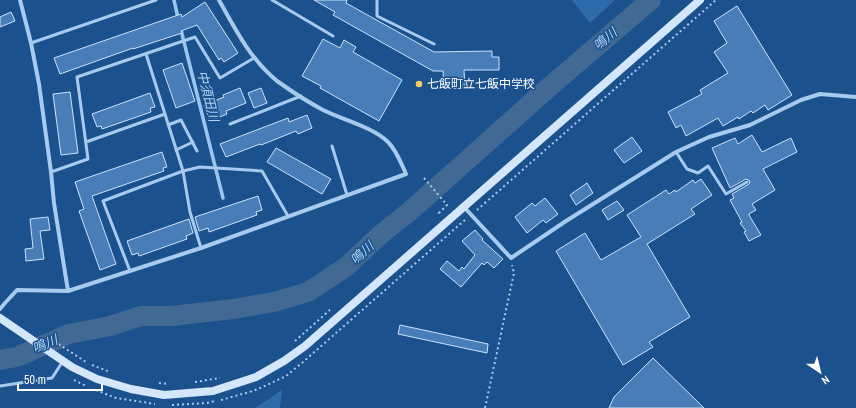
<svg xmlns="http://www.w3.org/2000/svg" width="856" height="408" font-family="'Archivo Narrow','Noto Sans JP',sans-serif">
<rect width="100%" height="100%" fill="#1b518d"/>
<path fill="#2e6bab" d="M572,0H615L590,23Z
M282,390L280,408H255Z"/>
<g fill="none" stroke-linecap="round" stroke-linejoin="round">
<path stroke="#9ac5f0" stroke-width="3.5" d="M174,0L178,18
M180,26L223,198"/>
<path stroke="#426994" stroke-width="20" d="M0,360L17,357L69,334L110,326L141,316H172L233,309L274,302L308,292L346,267L380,235L409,212L547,89L651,0"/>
</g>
<path fill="#487db7" stroke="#cde3fa" d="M314,0H347L346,3L434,52L492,51V57H499V70H464L465,88L444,89L443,71H433L333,15L335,12Z
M205,2L238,53L224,62L221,58L219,60L197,25L181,31L182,33L133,49V48L60,74L54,58L181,14L182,17Z
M737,6L792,95L768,110L765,105L753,113L751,111L739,119L738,117L723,126L718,118L686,136L681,125L676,128L668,112L702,94L700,90L728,73L714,52L727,43L714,21Z
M11,12L15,21L0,27V17Z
M323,39L340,48L344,40L356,47L353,52L402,80L379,121L320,88L321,86L302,76Z
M182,63L195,101L176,108L163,70Z
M240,88L246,103L226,111L227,114L210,121L204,105L224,97L223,95Z
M261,88L267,103L254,108L248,93Z
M70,92L78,153L61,155L53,94Z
M150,93L155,107L150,108L151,112L102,129L101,126L97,127L92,114Z
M307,115L312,128L298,134L296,131L261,145L260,144L226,157L220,144L288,118L289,122Z
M752,135L762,152L791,138L797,152L763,169L775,190L752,204L756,210L749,214V215L761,235L749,241L744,232L746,231L740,223L742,222L730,200L734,198L732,194L749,184L750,181L746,179L730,188L712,148L735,138L738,144Z
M632,137L642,151L624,163L614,150Z
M276,148L331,179L322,194L267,162Z
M162,152L167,167L163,168L164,171L92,196L116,264L100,270L79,211L84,209L75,182Z
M701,179L712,195L691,209L695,214L647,244L690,317L649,342L653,347L623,365L556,251L585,233L601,260L641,237L627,215L666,190L669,194L675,190L676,192L693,180L695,183Z
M587,183L593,193L576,205L570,195Z
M258,196L262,210L256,212L257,215L209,232L208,228L199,231L195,217Z
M545,198L558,214L546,223L543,220L527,233L515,217L532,203L535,206Z
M617,201L624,210L608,220L602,210Z
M48,217L50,230L40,231L44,259L26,261L25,249L33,248L30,219Z
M189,219L193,233L186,236L187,239L139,256L138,253L132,255L127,241Z
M475,230L483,239L482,240L503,259L494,268L487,262L484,265L482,263L461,287L440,269L447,261L459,271L462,267L464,269L475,255L462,241Z
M400,325L488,344L487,353L398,334Z
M653,358L704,408H609L614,397Z"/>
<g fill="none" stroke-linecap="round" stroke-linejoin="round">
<path stroke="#a7caee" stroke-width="2" stroke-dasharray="2 3" stroke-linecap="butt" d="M424,178L447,205L439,213L441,214
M477,210L716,0
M46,336L86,362
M295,341L331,309
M92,365L110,372
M74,380L86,386
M195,382L220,378
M159,383L168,384
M96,390L116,398L155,404
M221,400L253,391L267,385L286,376L303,362L466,219
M172,405L207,403L215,401
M485,408L514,273L512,265"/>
<path stroke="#a7caee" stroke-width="3" d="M272,0L333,36
M377,0V16L434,44
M31,43L156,0
M146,54L183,171L190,212L201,248
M230,124L301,96
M168,125L181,120L197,151
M86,142L165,114
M332,146L347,195
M176,150L193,142
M676,152L687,169L698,173L708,166L726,194L747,182
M51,172L88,159L77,77L195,37L220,78L254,58
M130,271L103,201L183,171L200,167L262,171L288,216
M0,386L52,378L63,361"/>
<path stroke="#a7caee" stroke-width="4" d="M20,0L31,43L39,84L51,172L54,203L68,291
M464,207L511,258L566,221L676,152L709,137L750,125L801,100L820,94L856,97
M0,309L5,303L17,290L68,291L201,248L406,174C401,163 397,151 388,142C373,127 343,120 323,110C308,102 291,91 277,81C251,60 235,29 219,0"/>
<path stroke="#d4e6fa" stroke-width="8" d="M0,318L72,367L97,379L131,389L164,395L213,391L256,377L284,361L305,346L700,0"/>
</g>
<circle fill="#ffcd64" stroke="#1b518d" stroke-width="1.5" cx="419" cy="84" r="4"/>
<g text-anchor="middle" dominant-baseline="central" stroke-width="3" stroke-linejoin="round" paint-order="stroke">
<g font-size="12" fill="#fff" stroke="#1b518d" text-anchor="start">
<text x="427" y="84">七飯町立七飯中学校</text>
</g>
<g font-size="13" font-style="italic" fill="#b3d4f5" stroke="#1b518d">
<text transform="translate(605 39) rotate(-40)">鳴川</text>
<text transform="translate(208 96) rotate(76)">中須田川</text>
<text transform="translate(362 253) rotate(-42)">鳴川</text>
<text transform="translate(45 344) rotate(-23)">鳴川</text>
</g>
</g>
<g transform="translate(820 372) rotate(145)" stroke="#1b518d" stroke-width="3" paint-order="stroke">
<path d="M0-3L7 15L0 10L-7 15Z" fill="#ffffff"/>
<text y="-6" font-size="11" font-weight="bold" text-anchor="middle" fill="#ffffff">N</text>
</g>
<path d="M18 384v6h84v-6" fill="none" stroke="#ffffff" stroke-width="2"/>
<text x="24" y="384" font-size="12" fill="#ffffff" stroke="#1b518d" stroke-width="3" paint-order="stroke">50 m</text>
</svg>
